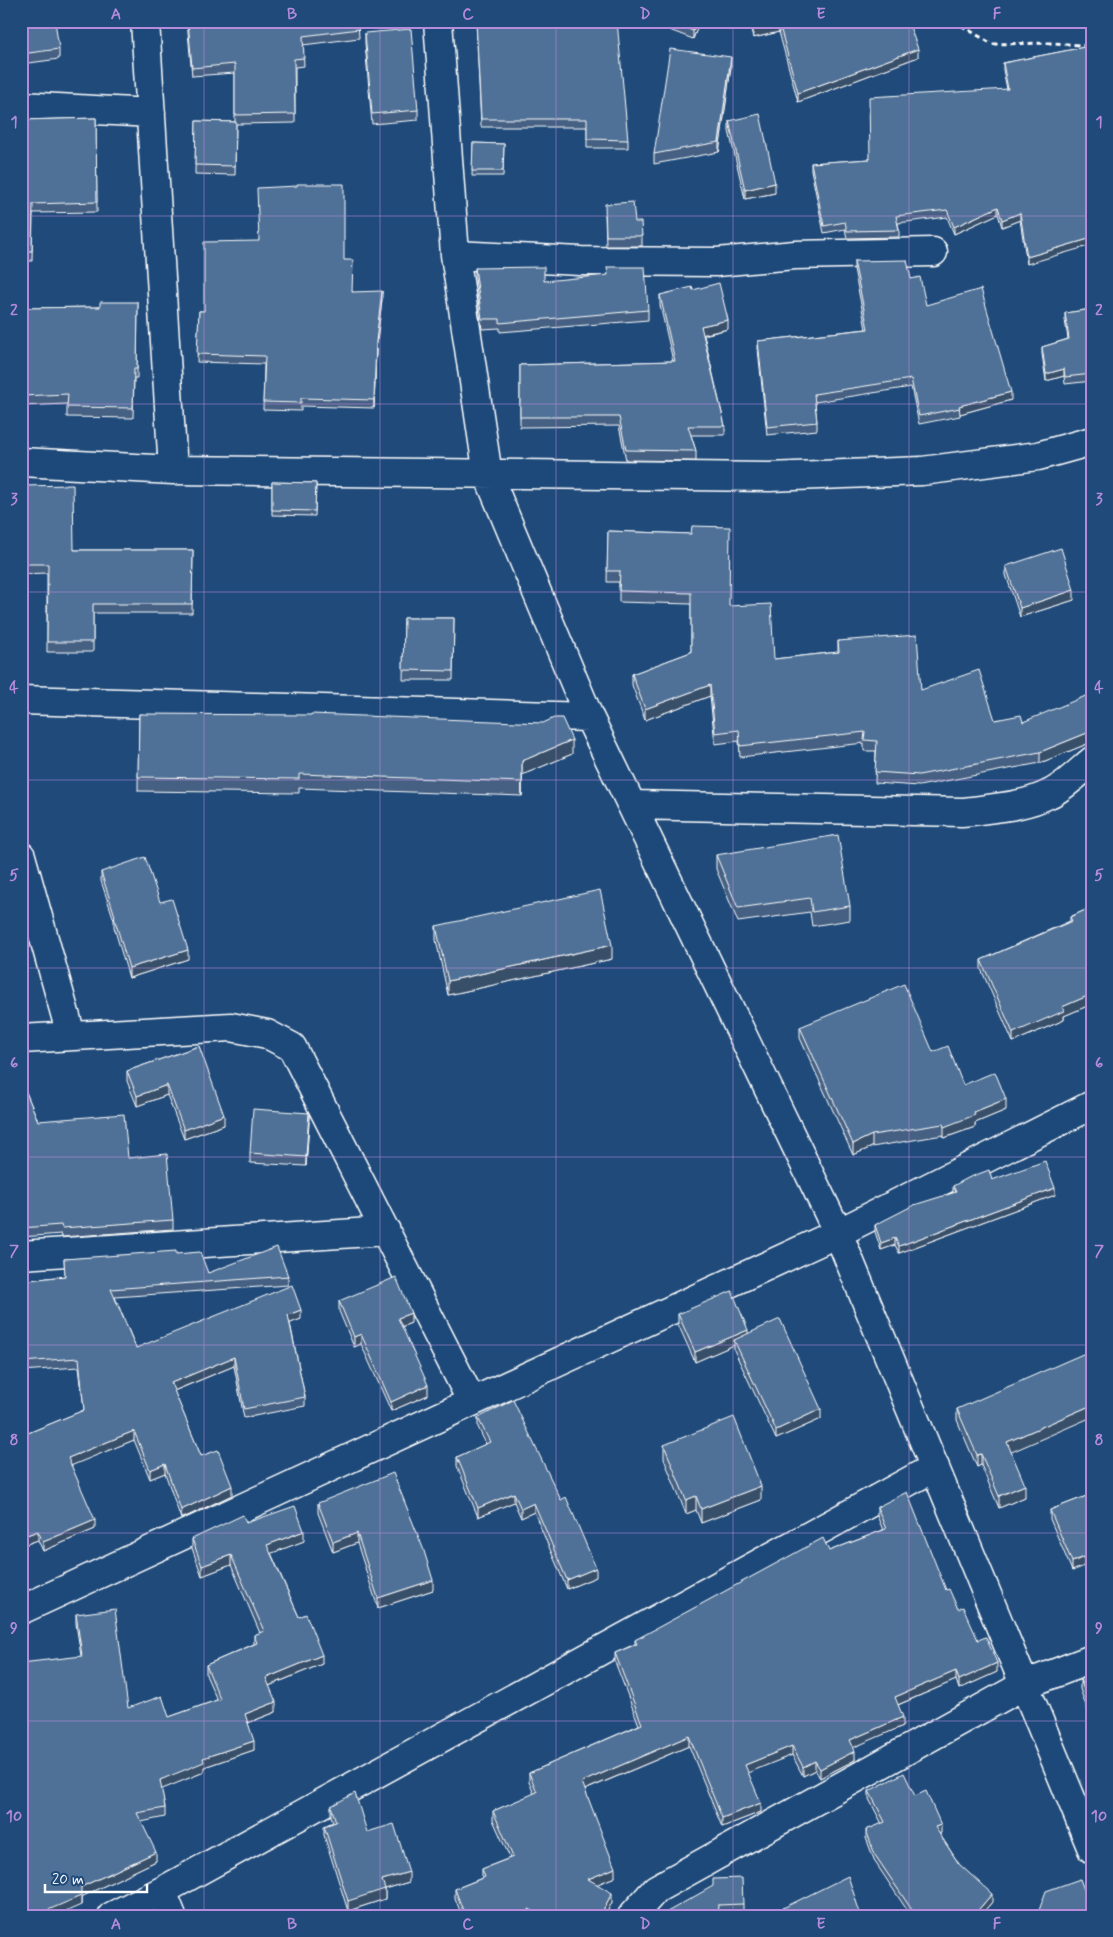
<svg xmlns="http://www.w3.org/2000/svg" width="1113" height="1937" font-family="Mynerve,sans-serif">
<rect width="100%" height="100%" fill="#1f4a7a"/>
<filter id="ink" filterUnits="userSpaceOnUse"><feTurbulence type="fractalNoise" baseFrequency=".02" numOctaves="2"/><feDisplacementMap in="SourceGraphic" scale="10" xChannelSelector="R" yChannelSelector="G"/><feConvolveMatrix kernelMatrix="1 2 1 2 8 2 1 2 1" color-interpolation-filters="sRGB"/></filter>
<g filter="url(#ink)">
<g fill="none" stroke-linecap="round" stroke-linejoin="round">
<defs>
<path id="minor" d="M145,21L173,470
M438,21L455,255L488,475L589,717L838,1233L1092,1849
M21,106L151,113
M455,255L581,261L717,262L795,255L933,252
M21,462L173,470L769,477L922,471L1038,456L1092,441
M21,700L589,717
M632,805L963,812C992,808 1023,807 1049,794C1063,788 1080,771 1092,761
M21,856L71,1035
M21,1039L231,1027L267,1034L292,1047L472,1402
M21,1255L386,1231
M21,1610L838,1233L1092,1105
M162,1891L172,1916
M112,1916L162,1891L935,1467
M632,1916L656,1889L1024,1685L1092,1659"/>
</defs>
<use href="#minor" stroke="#fff" stroke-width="31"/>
<path stroke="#fff" stroke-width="3" stroke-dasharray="5 4" stroke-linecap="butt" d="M954,21L992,44L1054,43L1092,46"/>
<use href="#minor" stroke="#1f4a7a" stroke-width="28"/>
</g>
<path fill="#456182" stroke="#fff" d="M21,21L59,49V59L21,64Z
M187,21H358L359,38L303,45L304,66L295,67V123L236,124L235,175L195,174L196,121L235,122V73L192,76Z
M476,21L628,140V148H587V127H481Z
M646,21H700L693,39Z
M749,21H908L918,57L798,102L779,32L753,38Z
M365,33L418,110V120L372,124L365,43Z
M1090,46L1027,264L1020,220L1002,227L998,214L954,234L947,217L898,223L899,230V237L847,238L845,229L824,233L811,170V163L870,159L1007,89L1003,70V63Z
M731,67L719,152L654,164V154Z
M96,118L97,212L33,213L32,261H21V120Z
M729,121L775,193L745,199L729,131Z
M473,143L504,144L503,176H472Z
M605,214L635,222L642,236V246H606Z
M344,260L352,292L382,299L376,350L374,408L301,406V411L263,410L264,364L197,362L199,311H204Z
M854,261L911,279L926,305L1011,400L960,414V416L919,424L911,387L815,402L817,422V430L767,435L758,349V341L866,329L854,269Z
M475,268L544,281L648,310V320L500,332V328L482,329L475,278Z
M693,290L728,329L704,335L725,426V435H691L696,451V461L626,460L619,426L520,427V365L673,361L660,305V295Z
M138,302L137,378H134L133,418L67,417V404L21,406V308L100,307Z
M1092,309V381L1065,384L1064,376L1046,381L1042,354V347L1068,339L1065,320V313Z
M272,482L316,483L315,516L272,515Z
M21,486L74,550H193L192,613H93V652H47V573L21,574Z
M608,531L691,534L729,606L774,659L838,652V641L921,690L995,720L1023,722L1092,704V742L1040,763L919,786L875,783L876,751H864V743L740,757L739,741L715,744L710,696L645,720L632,685V674L691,652V604L619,602V582H607Z
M1006,566L1074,600L1020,617L1006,575Z
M1092,601V629L1089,611V602Z
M404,618H454L453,680H403Z
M139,714L572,754L522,775V796L299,788V793L138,791Z
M716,855L850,906V920L812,926L810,912L738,922L716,869Z
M101,872L160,902L188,959L129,978L114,927V920L101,881Z
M1092,907V1004L1064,1016V1020L1013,1042L981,969V960L1070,921V917Z
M436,926L612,959L448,995L436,940Z
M800,1027L933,1052L963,1085L1006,1110L975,1123V1127L944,1138L943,1135L872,1147L853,1155L800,1038Z
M199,1046L224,1125L184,1139L167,1095L137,1106L127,1081V1071Z
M21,1080L38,1121L128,1158L173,1220V1229L62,1237L61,1234L21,1237Z
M309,1122L306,1166L250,1163V1153Z
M992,1180L1055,1195L899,1253L895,1245L881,1250L875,1232V1225L953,1193V1186Z
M176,1254L208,1273L288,1276V1285L115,1297L136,1348L301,1319L290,1323L305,1397V1406L244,1418L234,1366L174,1391L201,1456L232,1495L181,1519L165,1473L150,1479L134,1440L71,1465L95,1529L43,1551L38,1540L21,1546V1436L84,1410L79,1367L21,1371V1281L65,1276L64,1259Z
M339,1301L411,1323L401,1327L428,1395L391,1411L361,1344L354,1347L339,1311Z
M678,1314L748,1333L821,1419L776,1439L734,1350V1345L695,1362L678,1324Z
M957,1409L1011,1452L1025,1497L999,1508L981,1465L977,1467L957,1420Z
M478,1418L596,1577L567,1589L534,1512L521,1518L514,1502L478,1517L457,1466V1457L486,1444L478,1427Z
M664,1445L761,1500L701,1523L696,1510L686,1514L664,1459Z
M1092,1494V1577L1088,1578L1084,1566L1072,1571L1050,1519V1510Z
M318,1503L433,1590L378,1608L357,1543L333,1552L318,1513Z
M877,1507L946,1590L978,1640L997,1672L959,1689L956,1680L898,1705L903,1726L853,1747L855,1760L820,1778L815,1770L803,1776L792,1755L748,1772L761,1812L722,1827L689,1746L585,1790L615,1877L597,1884L612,1902L605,1916H462L455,1898V1889L482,1878V1869L510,1858L493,1820V1811L534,1794L529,1782V1773L639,1725L615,1662V1653L635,1644V1640L829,1551L883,1530L877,1516Z
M246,1523L304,1541L271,1553L299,1617L322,1664L269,1686L276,1712L248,1723L254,1750L204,1767V1772L161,1789L165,1808V1817L141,1822L156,1861L81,1897V1905V1656L76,1624V1614L128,1708L169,1717L217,1700L206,1675V1665L254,1644V1635L260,1633L231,1565L202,1576L192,1548V1539Z
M1092,1675V1722L1080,1689V1679Z
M869,1791L915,1796L941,1833H939L959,1864L992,1902L980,1916H911L875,1862L866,1838V1830L882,1824L869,1799Z
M331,1806L367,1832L409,1882L385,1889V1899L348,1911L324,1835V1826L333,1822L331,1816Z
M713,1886L743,1904V1913L718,1914Z"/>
<path fill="#384f6a" stroke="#fff" d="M697,21H700L693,39V31Z
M779,23V32L753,38V30Z
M918,49V57L798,102V93Z
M731,57V67L719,152V142Z
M775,183V193L745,199V190Z
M998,207V214L954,234V227Z
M1020,213V220L1002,227V220Z
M1092,238V245L1027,264V257Z
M382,291V299L376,350L374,408L376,342Z
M728,320V329L701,335V326Z
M1064,369V376L1046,381V374Z
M1011,392V400L960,414L959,406Z
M1074,590V600L1020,617V608Z
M710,685V696L645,720V709Z
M1092,731V742L1040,763V752Z
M572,740V754L522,775V796V761Z
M612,945V959L448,995V981Z
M188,950V959L129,978V968Z
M1092,994V1004L1064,1016V1020L1013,1042V1033L1062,1007Z
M167,1085V1095L137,1106V1096Z
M1006,1099V1110L975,1123V1127L944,1138V1127L974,1112Z
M309,1113V1122L306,1166V1157Z
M224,1115V1125L184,1139V1130Z
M872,1135V1147L853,1155V1144Z
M1055,1188V1195L899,1253V1246Z
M895,1238V1245L881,1250V1243Z
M301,1310V1319L288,1324V1315Z
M411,1313V1323L398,1328V1318Z
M748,1330V1339L734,1340V1345L695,1362V1352Z
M361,1334V1344L354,1347V1337Z
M234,1357V1366L171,1392V1383Z
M428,1385V1395L391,1411V1402Z
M1092,1405V1417L1007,1454V1442Z
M821,1409V1419L776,1439V1430Z
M134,1431V1440L68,1467V1458Z
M981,1454V1465L977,1467V1455Z
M165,1464V1473L150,1479V1470Z
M1025,1485V1497L999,1508V1496Z
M232,1486V1495L181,1519V1510Z
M761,1486V1500L701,1523V1509Z
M514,1493V1502L478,1517V1508Z
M696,1496V1510L686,1514V1500Z
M534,1503V1512L521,1518V1509Z
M95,1520V1529L43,1551V1542Z
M38,1531V1540L21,1546V1537Z
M304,1531V1541L267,1555V1545Z
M357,1533V1543L333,1552V1542Z
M231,1555V1565L202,1576V1566Z
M1084,1557V1566L1072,1571V1562Z
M596,1568V1577L567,1589V1580Z
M1092,1568V1577L1088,1578V1569Z
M433,1580V1590L378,1608V1598Z
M322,1655V1664L266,1687V1678Z
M997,1663V1672L959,1689V1680Z
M956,1671V1680L895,1706V1697Z
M276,1702V1712L245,1724V1714Z
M903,1717V1726L850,1749V1740Z
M689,1736V1746L582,1791V1782Z
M254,1741V1750L204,1767V1772L160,1790V1780L203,1758Z
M792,1746V1755L745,1774V1765Z
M855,1751V1760L820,1778V1769Z
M815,1761V1770L803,1776V1767Z
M761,1803V1812L722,1827V1818Z
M941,1825V1833L935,1835V1827Z
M156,1852V1861L81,1897V1905L56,1916H34L81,1887Z
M615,1868V1877L588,1888V1879Z
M409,1872V1882L385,1889V1899L348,1911V1901L382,1880Z
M612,1893V1902L605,1916H600Z
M992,1894V1902L980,1916H973Z"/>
<path fill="#507197" stroke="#fff" d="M21,21H55L59,49L21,54Z
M188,21H358L359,29L303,36L304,58L294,59L295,114L235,115V64L192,68Z
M476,21H617L628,140L587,139V119H481Z
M668,21H697L693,31Z
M751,21H908L918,49L798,93L779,23L753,30Z
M411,29L418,110L372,114L365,33Z
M1090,46L1092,56V238L1027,257L1020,213L1002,220L998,207L954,227L947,210L896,216L899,230L847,231L845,222L824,226L811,163L870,159L869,97L1008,89L1003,63Z
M670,49L731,57L719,142L654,154Z
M760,114L775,183L745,190L729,121Z
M96,118L97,202L33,204L32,251H21V120Z
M196,121L236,122L235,166L195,165Z
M473,143L504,144L503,171H472Z
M297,184H344V260H353L352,292L382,291L376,342L374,400L301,398V403L263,402L265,356L197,354L199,311H204V242L259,241L257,188L297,186Z
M633,202L635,222H641L642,236H606L605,204Z
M907,260L911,279L920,277L926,305L981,289L1011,392L959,406L960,408L919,416L911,379L814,394L817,422L767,427L758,341L868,329L854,261Z
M544,267V281L608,275L607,267H645L648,310L500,323V319H482L475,268Z
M719,283L728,320L701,326L725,426H688L696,451L626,450L619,417H520V365L675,361L660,295L692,287L693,290Z
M100,302H138L137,369H134L133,408L67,407L68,394L21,396V308L100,307Z
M1092,309V374L1065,377L1064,369L1046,374L1042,347L1069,339L1065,313Z
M272,482L316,483L315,511L272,510Z
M73,485L74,550H193L192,604H93V642H47L48,564H21V486Z
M692,526L730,527L729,606L771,604L774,659L839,652L838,641L917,635L921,690L979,670L995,720L1021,715L1023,722L1088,695L1092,704V731L1040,752L919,775L875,772L877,741L864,740L865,732L740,746L739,730L715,733L710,685L645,709L632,674L691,652V593L619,591L620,571H607L608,531L691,534Z
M1061,548L1074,590L1020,608L1006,566Z
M1092,601V619L1089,602Z
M404,618H454L453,671L403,670Z
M139,714L311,715V714L543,723L554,718H562L572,740L522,761V782L299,774V779L138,777Z
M838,835L850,906L812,912L810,898L738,908L716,855Z
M145,857L160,902L172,899L188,950L129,968L114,917L115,916L101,872Z
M600,890L612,945L448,981L436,926Z
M1092,907V994L1062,1007L1064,1011L1013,1033L981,960L1072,921L1070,917Z
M904,984L933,1052L948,1046L963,1085L995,1072L1006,1099L974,1112L975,1115L944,1127L943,1124L872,1135L853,1144L800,1027Z
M199,1046L224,1115L184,1130L167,1085L137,1096L127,1071Z
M21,1080L38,1121L124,1114L128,1158L167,1154L173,1220L62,1228L61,1225L21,1228Z
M253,1109L309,1113L306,1157L250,1153Z
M1045,1161L1055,1188L899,1246L895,1238L881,1243L875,1225L914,1205L956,1192L953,1186L968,1178L989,1170L992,1180Z
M277,1247L288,1276L111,1289L136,1348L292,1285L301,1310L288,1315L305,1397L244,1409L234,1357L171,1383L201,1456L218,1450L232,1486L181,1510L165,1464L150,1470L134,1431L68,1458L95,1520L43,1542L38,1531L21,1537V1436L84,1410L79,1358L21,1362V1281L65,1276L64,1259L176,1251V1254L200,1252L208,1273Z
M396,1277L411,1313L398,1318L428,1385L391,1402L361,1334L354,1337L339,1301Z
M732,1291L748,1330L695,1352L678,1314Z
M780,1319L821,1409L776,1430L734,1340Z
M1092,1350V1405L1007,1442L1025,1485L999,1496L981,1454L977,1455L957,1409Z
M513,1400L561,1500L566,1497L596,1568L567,1580L534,1503L521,1509L514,1493L478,1508L457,1457L490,1442L478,1418Z
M734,1417L761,1486L701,1509L696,1496L686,1500L664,1445Z
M393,1473L423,1548L433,1580L378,1598L357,1533L333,1542L318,1503Z
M907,1492L946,1590L949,1589L958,1609L963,1607L978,1640L986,1637L997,1663L959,1680L956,1671L895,1697L903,1717L850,1740L855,1751L820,1769L815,1761L803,1767L792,1746L745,1765L761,1803L722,1818L689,1736L582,1782L615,1868L588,1879L612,1893L600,1916H543L529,1909L531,1916H465L455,1889L485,1877L482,1869L513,1857L493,1811L537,1792L529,1773L642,1724L615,1653L637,1644L635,1640L823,1538L829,1551L886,1529L877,1507Z
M1092,1494V1568L1088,1569L1084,1557L1072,1562L1050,1510Z
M295,1506L304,1531L267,1545L299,1617L306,1614L322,1655L266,1678L276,1702L245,1714L254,1741L203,1758L204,1762L160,1780L165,1808L137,1813L156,1852L81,1887V1896L34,1916H21V1663L82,1656L76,1614L115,1609L128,1708L162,1696L169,1717L220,1699L206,1665L257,1643L254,1635L264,1631L231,1555L202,1566L192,1539L243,1515L246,1523Z
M1092,1675V1712L1080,1679Z
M904,1773L915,1796L926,1791L941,1825L935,1827L959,1864L992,1894L973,1916H916L875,1855L866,1830L885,1822L869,1791Z
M355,1793L367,1832L394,1824L409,1872L382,1880L385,1889L348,1901L324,1826L336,1822L331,1806Z
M848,1876L861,1916H780L779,1910Z
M742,1878L743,1904L718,1905L717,1916H660L713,1886V1879Z
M1080,1879L1092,1911V1916H1037L1046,1891Z"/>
</g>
<path fill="none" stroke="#b68bdc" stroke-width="1" stroke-opacity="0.55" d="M204,21V1916M380,21V1916M556,21V1916M733,21V1916M909,21V1916M21,216H1092M21,404H1092M21,592H1092M21,780H1092M21,968H1092M21,1157H1092M21,1345H1092M21,1533H1092M21,1721H1092"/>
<rect width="1113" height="1937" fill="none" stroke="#1f4a7a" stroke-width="55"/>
<path d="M45 1884v8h102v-8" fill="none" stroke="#ffffff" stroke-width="2.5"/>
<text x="52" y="1884" font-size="15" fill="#ffffff" stroke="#1f4a7a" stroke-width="4" paint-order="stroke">20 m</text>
<rect x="28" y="28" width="1058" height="1882" fill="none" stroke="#b68bdc" stroke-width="2"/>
<g font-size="16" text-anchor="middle" font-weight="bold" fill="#b68bdc">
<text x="116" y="19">A</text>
<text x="292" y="19">B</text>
<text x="468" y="19">C</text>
<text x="645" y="19">D</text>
<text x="821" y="19">E</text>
<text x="997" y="19">F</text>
<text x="14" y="127">1</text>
<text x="1099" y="127">1</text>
<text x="14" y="315">2</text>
<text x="1099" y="315">2</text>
<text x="14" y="504">3</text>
<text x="1099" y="504">3</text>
<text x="14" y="692">4</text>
<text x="1099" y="692">4</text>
<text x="14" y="880">5</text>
<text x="1099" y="880">5</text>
<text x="14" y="1068">6</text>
<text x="1099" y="1068">6</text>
<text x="14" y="1256">7</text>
<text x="1099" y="1256">7</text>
<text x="14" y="1445">8</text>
<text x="1099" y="1445">8</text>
<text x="14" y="1633">9</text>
<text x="1099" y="1633">9</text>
<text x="14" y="1821">10</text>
<text x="1099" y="1821">10</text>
<text x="116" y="1929">A</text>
<text x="292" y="1929">B</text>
<text x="468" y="1929">C</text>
<text x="645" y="1929">D</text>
<text x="821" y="1929">E</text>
<text x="997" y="1929">F</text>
</g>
</svg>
